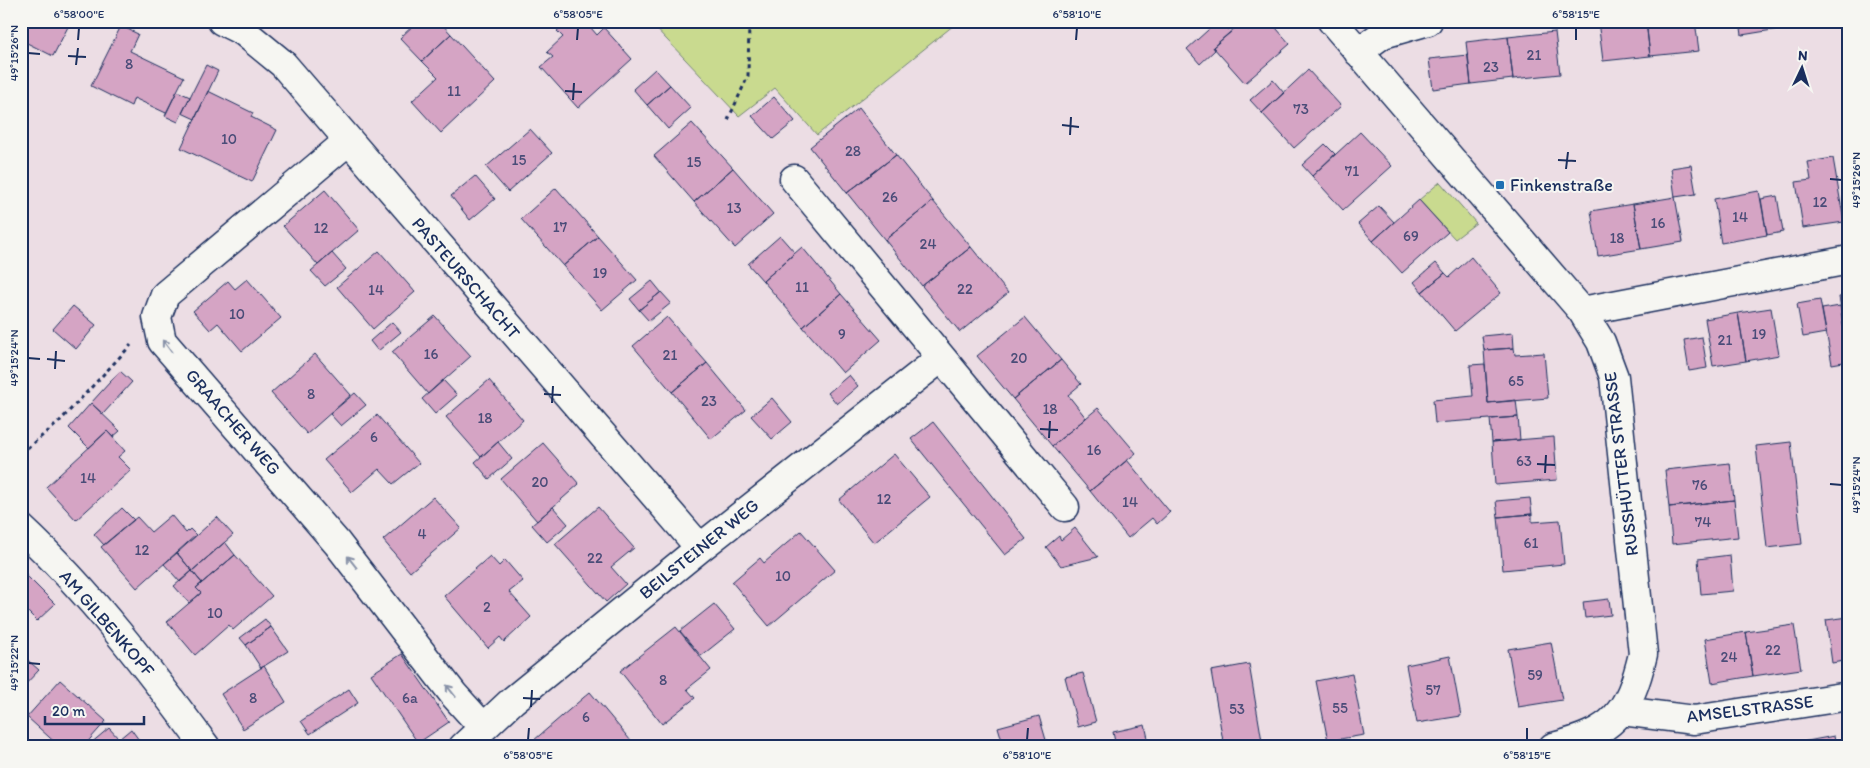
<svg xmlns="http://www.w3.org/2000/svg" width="1870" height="768" font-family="Itim,sans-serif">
<rect width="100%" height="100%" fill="#ecdde4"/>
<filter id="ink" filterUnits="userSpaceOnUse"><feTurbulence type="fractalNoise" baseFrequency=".02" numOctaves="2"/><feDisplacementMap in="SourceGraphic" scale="10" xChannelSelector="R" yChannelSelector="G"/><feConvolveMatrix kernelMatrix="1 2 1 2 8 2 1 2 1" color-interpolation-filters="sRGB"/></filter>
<g filter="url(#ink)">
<path fill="#c9da8f" stroke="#728476" d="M649,21H959L817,135L775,88L739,116Z
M1440,182L1476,223L1455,239L1419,200Z"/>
<path fill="#d5a4c4" stroke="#1b2f5e" d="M21,21H71L53,56L21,40Z
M418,21H439L451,34L422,61L400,38Z
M568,21H585L597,35L604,28L632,59L578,108L541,67L553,57L547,52L563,37L557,31Z
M1218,21H1221L1231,32L1213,47L1215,50L1200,64L1187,49Z
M1243,21H1270L1290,44L1245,83L1213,47Z
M1598,21H1646L1650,56L1603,61Z
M1646,21H1695L1699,51L1650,56Z
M1740,21H1790L1791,27L1742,35Z
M1790,21H1820L1791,27Z
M121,26L138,34L130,51L184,77L166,113L134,98L131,106L91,86Z
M1555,32L1560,74L1513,79L1508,37Z
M451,34L495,82L441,133L412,101L438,77L422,61Z
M1508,37L1513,79L1471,84L1466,42Z
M1468,55L1471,84L1433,89L1429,59Z
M206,65L218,71L195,119L182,113Z
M655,69L670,85L647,105L633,89Z
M1308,70L1341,106L1294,148L1262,113Z
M1273,80L1284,93L1262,113L1250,100Z
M670,85L691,108L668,129L647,105Z
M177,91L190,97L178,122L165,116Z
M208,91L253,113L251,117L277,130L252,182L181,148Z
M774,97L795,121L773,139L752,116Z
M859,108L896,155L847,193L810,147Z
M692,123L733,168L694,202L654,156Z
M530,129L552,153L508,192L486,167Z
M1360,132L1392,166L1343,210L1312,176Z
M1325,144L1335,154L1312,176L1302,165Z
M896,155L933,201L885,240L847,193Z
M1833,158L1844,222L1803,228L1796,182L1811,180L1808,162Z
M1691,165L1696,194L1675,197L1671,168Z
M733,168L773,214L735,248L694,202Z
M475,176L495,199L470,220L451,196Z
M556,188L598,236L563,266L521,219Z
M325,190L359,230L318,265L283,226Z
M1759,191L1767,235L1721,243L1714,199Z
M1777,196L1783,232L1767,235L1761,199Z
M1675,197L1683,242L1641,249L1633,204Z
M1419,200L1448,232L1402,273L1373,241Z
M933,201L971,247L922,286L885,240Z
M1633,204L1641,249L1598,256L1591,211Z
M1379,206L1394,222L1373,241L1358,224Z
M598,236L637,280L602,310L563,266Z
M780,236L795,253L763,281L748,264Z
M802,247L841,294L803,327L763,281Z
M971,247L1008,293L960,332L922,286Z
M379,251L415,292L373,329L337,287Z
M332,253L346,269L325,286L311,271Z
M1471,257L1501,293L1455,331L1422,292L1445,273L1449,277Z
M1436,263L1445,273L1422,292L1414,282Z
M247,279L281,318L242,351L218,323L210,330L193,311L228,281L235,289Z
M652,281L661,292L639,310L630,299Z
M661,292L671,303L649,321L639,310Z
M841,294L881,340L843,373L803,327Z
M1849,296V341L1847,342L1839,297Z
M1820,300L1826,333L1803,337L1797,304Z
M73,306L96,325L76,349L53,329Z
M1840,306L1849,361L1832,364L1822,309Z
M1771,308L1779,355L1746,361L1738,313Z
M1738,313L1746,361L1713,366L1705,319Z
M435,316L471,356L428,394L392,352Z
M667,317L707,363L672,392L633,346Z
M1025,317L1061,360L1013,399L977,356Z
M392,322L401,332L378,351L370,341Z
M1513,333L1514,348L1484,350L1482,336Z
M1702,337L1707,368L1689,371L1684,340Z
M1514,348L1515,355L1544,353L1548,398L1488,403L1484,350Z
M315,354L351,395L307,434L271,393Z
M1061,360L1081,384L1068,395L1086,418L1052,446L1013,399Z
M707,363L746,410L711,439L672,392Z
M1485,364L1488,403L1516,400L1518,417L1435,423L1433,400L1473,396L1470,365Z
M120,371L132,382L103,414L91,403Z
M849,375L858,386L837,404L828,393Z
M443,380L457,395L435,414L422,399Z
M489,380L523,420L481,457L446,417Z
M355,393L366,405L341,426L330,414Z
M772,398L792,422L772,439L751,416Z
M91,403L120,431L113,437L107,431L89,448L69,428Z
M1098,408L1136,453L1090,491L1052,446Z
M377,415L419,463L393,484L379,469L352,492L324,460Z
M1518,417L1520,440L1492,442L1490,419Z
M933,422L1026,539L1005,555L911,439Z
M107,431L125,451L118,457L131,470L76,520L46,487Z
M1554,437L1557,480L1495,485L1492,442Z
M498,442L512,459L489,479L475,462Z
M1791,442L1802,544L1767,548L1756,446Z
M543,443L579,484L537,521L501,479Z
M894,454L930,497L874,543L839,500Z
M1127,460L1170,512L1157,524L1152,518L1128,538L1090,491Z
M1730,463L1734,500L1669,507L1665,470Z
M433,497L461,528L410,572L383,540Z
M1530,498L1532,514L1498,517L1496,501Z
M1734,500L1738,537L1672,544L1669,507Z
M553,507L568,524L547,542L532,525Z
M598,507L634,548L611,567L626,584L606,602L555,544Z
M122,508L134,520L104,545L94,534Z
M1532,514V522L1560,520L1564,564L1503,570L1498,517Z
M171,515L186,533L190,529L196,535L137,588L101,547L137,517L151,532Z
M217,517L233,535L192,571L177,553Z
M1075,528L1098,557L1061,566L1046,547L1059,536L1061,540Z
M801,531L835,570L769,626L732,582L760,558L764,563Z
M225,542L235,555L202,583L192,571Z
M177,553L192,571L180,582L164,564Z
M235,555L272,596L233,630L229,625L195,655L167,622L201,593L196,588Z
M1730,555L1733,591L1701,594L1698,559Z
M490,556L499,566L505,560L523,581L509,592L531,617L504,642L500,637L488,648L444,596Z
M192,571L202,583L196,588L201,593L189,603L174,586Z
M26,575L55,604L37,621L21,605V579Z
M1609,599L1611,615L1585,618L1583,602Z
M714,604L735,629L701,656L680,631Z
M1849,617V660L1832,663L1826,620Z
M265,619L271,627L246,645L240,638Z
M1794,625L1801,669L1753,676L1746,632Z
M271,627L288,651L261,668L246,645Z
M676,627L711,670L687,689L695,698L662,724L620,671Z
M1746,632L1753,676L1712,683L1705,639Z
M1551,642L1562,700L1518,707L1508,649Z
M402,654L449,722L418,743L371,674Z
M23,656L39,670L21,689V658Z
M1450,656L1461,716L1417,723L1406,665Z
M1249,664L1263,747H1224L1211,671Z
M264,666L286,702L243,729L221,694Z
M1083,673L1096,722L1078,727L1065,677Z
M1352,674L1364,735L1328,741L1316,681Z
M60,680L106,721L83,747H60L27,717Z
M349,689L358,703L310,734L301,721Z
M590,692L631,741L623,747H526Z
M1039,716L1048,747H1004L998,727Z
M1145,725L1150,747H1116L1113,732Z
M109,728L119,739L111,747H92L90,744Z
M131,729L144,747H111L119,739Z
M1834,736L1836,747H1803L1802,742Z
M1802,742L1803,747H1775Z"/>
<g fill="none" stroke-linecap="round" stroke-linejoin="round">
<defs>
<path id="minor" d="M222,21L244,32L283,64L700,548
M1332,21L1582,311L1601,342L1614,377L1643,654C1629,714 1613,732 1553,747
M1358,52L1383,34L1428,21
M348,141L165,295L157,317L162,341L337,543L454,695L483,727
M794,179L1065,507
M1582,311L1849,260
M21,528C91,593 149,670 206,747
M1622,711L1694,720L1849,696
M463,747L512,701L700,548L941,358"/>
</defs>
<use href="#minor" stroke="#1b2f5e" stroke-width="31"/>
<path stroke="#1b2f5e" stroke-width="3" stroke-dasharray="4 4" stroke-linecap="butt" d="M728,120L748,76L749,21
M21,453L58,423L131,345"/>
<use href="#minor" stroke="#f6f6f2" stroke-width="28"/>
</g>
<defs><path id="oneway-shaft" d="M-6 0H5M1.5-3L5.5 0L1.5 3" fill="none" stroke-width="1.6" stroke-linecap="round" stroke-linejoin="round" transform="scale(1.25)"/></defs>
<g stroke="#8892a8">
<use href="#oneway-shaft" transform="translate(167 346) rotate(-127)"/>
<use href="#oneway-shaft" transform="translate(352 562) rotate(-128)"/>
<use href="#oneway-shaft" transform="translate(451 691) rotate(-128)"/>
</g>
</g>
<path fill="none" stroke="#1b2f5e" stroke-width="2" d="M78,40L79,28M577,40L578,28M1076,40L1077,28M1576,40V28M28,53L40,54M68,56L86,57M76,65L78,48M565,91L582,92M573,100L574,83M1062,125L1079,127M1070,135L1071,117M1558,160L1576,161M1566,169L1568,152M1830,179L1842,180M28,358L40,359M47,359L65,361M55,369L56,351M544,394L561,395M552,403L553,386M1040,429L1058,430M1049,438L1050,421M1537,464L1555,465M1545,473L1546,455M1830,484L1842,485M28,663L40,664M523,698L540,699M531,707L532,690M528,740L529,728M1027,740L1028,728M1527,740V728"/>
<rect fill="#1f6fb2" stroke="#f6f6f2" stroke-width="2" x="1495" y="180" width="10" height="10" rx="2.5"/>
<g text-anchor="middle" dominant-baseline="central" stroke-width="4" stroke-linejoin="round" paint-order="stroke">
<g font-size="15" fill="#4a4c78">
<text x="1534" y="55">21</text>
<text x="129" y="64">8</text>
<text x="1491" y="67">23</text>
<text x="454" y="91">11</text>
<text x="1301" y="109">73</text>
<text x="229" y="139">10</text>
<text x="853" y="151">28</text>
<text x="519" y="160">15</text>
<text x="694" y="162">15</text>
<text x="1352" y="171">71</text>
<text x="890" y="197">26</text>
<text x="1820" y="202">12</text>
<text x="734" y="208">13</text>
<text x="1740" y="217">14</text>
<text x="1658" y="223">16</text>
<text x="560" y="227">17</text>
<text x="321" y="228">12</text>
<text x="1411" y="236">69</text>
<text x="1617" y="238">18</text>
<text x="928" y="244">24</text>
<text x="600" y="273">19</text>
<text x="802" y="287">11</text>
<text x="965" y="289">22</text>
<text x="376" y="290">14</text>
<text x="237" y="314">10</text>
<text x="842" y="334">9</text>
<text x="1759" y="334">19</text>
<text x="1725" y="340">21</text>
<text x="431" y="354">16</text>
<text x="670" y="355">21</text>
<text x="1019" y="358">20</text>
<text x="1516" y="381">65</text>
<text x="311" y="394">8</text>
<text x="709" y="401">23</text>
<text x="1050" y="409">18</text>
<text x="485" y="418">18</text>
<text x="374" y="437">6</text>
<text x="1094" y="450">16</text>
<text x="1524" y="461">63</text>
<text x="88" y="478">14</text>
<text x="540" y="482">20</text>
<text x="1700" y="485">76</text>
<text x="884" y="499">12</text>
<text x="1130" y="502">14</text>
<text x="1703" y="522">74</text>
<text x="422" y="534">4</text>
<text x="1531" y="543">61</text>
<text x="142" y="550">12</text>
<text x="595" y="558">22</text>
<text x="783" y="576">10</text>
<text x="487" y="607">2</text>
<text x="215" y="613">10</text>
<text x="1773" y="650">22</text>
<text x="1729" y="657">24</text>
<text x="1535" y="675">59</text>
<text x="663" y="680">8</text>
<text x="1433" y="690">57</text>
<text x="253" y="698">8</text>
<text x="410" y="698">6a</text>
<text x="1340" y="708">55</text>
<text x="1237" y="709">53</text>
<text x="586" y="717">6</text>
</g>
<g font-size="18" fill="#1b2f5e" stroke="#f6f6f2" text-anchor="start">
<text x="1510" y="185">Finkenstraße</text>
</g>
<g font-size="18" fill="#1b2f5e" stroke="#f6f6f2">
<text transform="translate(466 278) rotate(49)">PASTEURSCHACHT</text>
<text transform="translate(233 422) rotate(49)">GRAACHER WEG</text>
<text transform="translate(1621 464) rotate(-97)">RUSSHÜTTER STRASSE</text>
<text transform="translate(699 549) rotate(-39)">BEILSTEINER WEG</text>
<text transform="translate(107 623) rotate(49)">AM GILBENKOPF</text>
<text transform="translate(1750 709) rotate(-7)">AMSELSTRASSE</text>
</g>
</g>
<rect width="1870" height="768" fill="none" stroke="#f6f6f2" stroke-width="55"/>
<g transform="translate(1802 68) rotate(4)" stroke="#f6f6f2" stroke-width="4" paint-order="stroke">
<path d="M0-4L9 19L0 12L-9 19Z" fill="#1b2f5e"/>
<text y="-8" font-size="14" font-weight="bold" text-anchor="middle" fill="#1b2f5e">N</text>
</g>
<path d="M45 716v8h99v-8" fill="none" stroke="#1b2f5e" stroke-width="2.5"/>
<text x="52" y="716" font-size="15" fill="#1b2f5e" stroke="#f6f6f2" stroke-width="4" paint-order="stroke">20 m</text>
<rect x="28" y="28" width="1814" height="712" fill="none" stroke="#1b2f5e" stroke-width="2"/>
<g font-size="12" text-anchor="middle" fill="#1b2f5e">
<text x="79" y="18">6°58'00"E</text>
<text x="578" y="18">6°58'05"E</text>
<text x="1077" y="18">6°58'10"E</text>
<text x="1576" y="18">6°58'15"E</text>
<text transform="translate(14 53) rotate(-90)" y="4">49°15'26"N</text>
<text transform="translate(1856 180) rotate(-90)" y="4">49°15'26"N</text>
<text transform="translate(14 358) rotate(-90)" y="4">49°15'24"N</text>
<text transform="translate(1856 485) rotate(-90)" y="4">49°15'24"N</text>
<text transform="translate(14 663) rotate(-90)" y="4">49°15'22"N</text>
<text x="528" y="759">6°58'05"E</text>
<text x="1027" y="759">6°58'10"E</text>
<text x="1527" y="759">6°58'15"E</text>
</g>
</svg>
